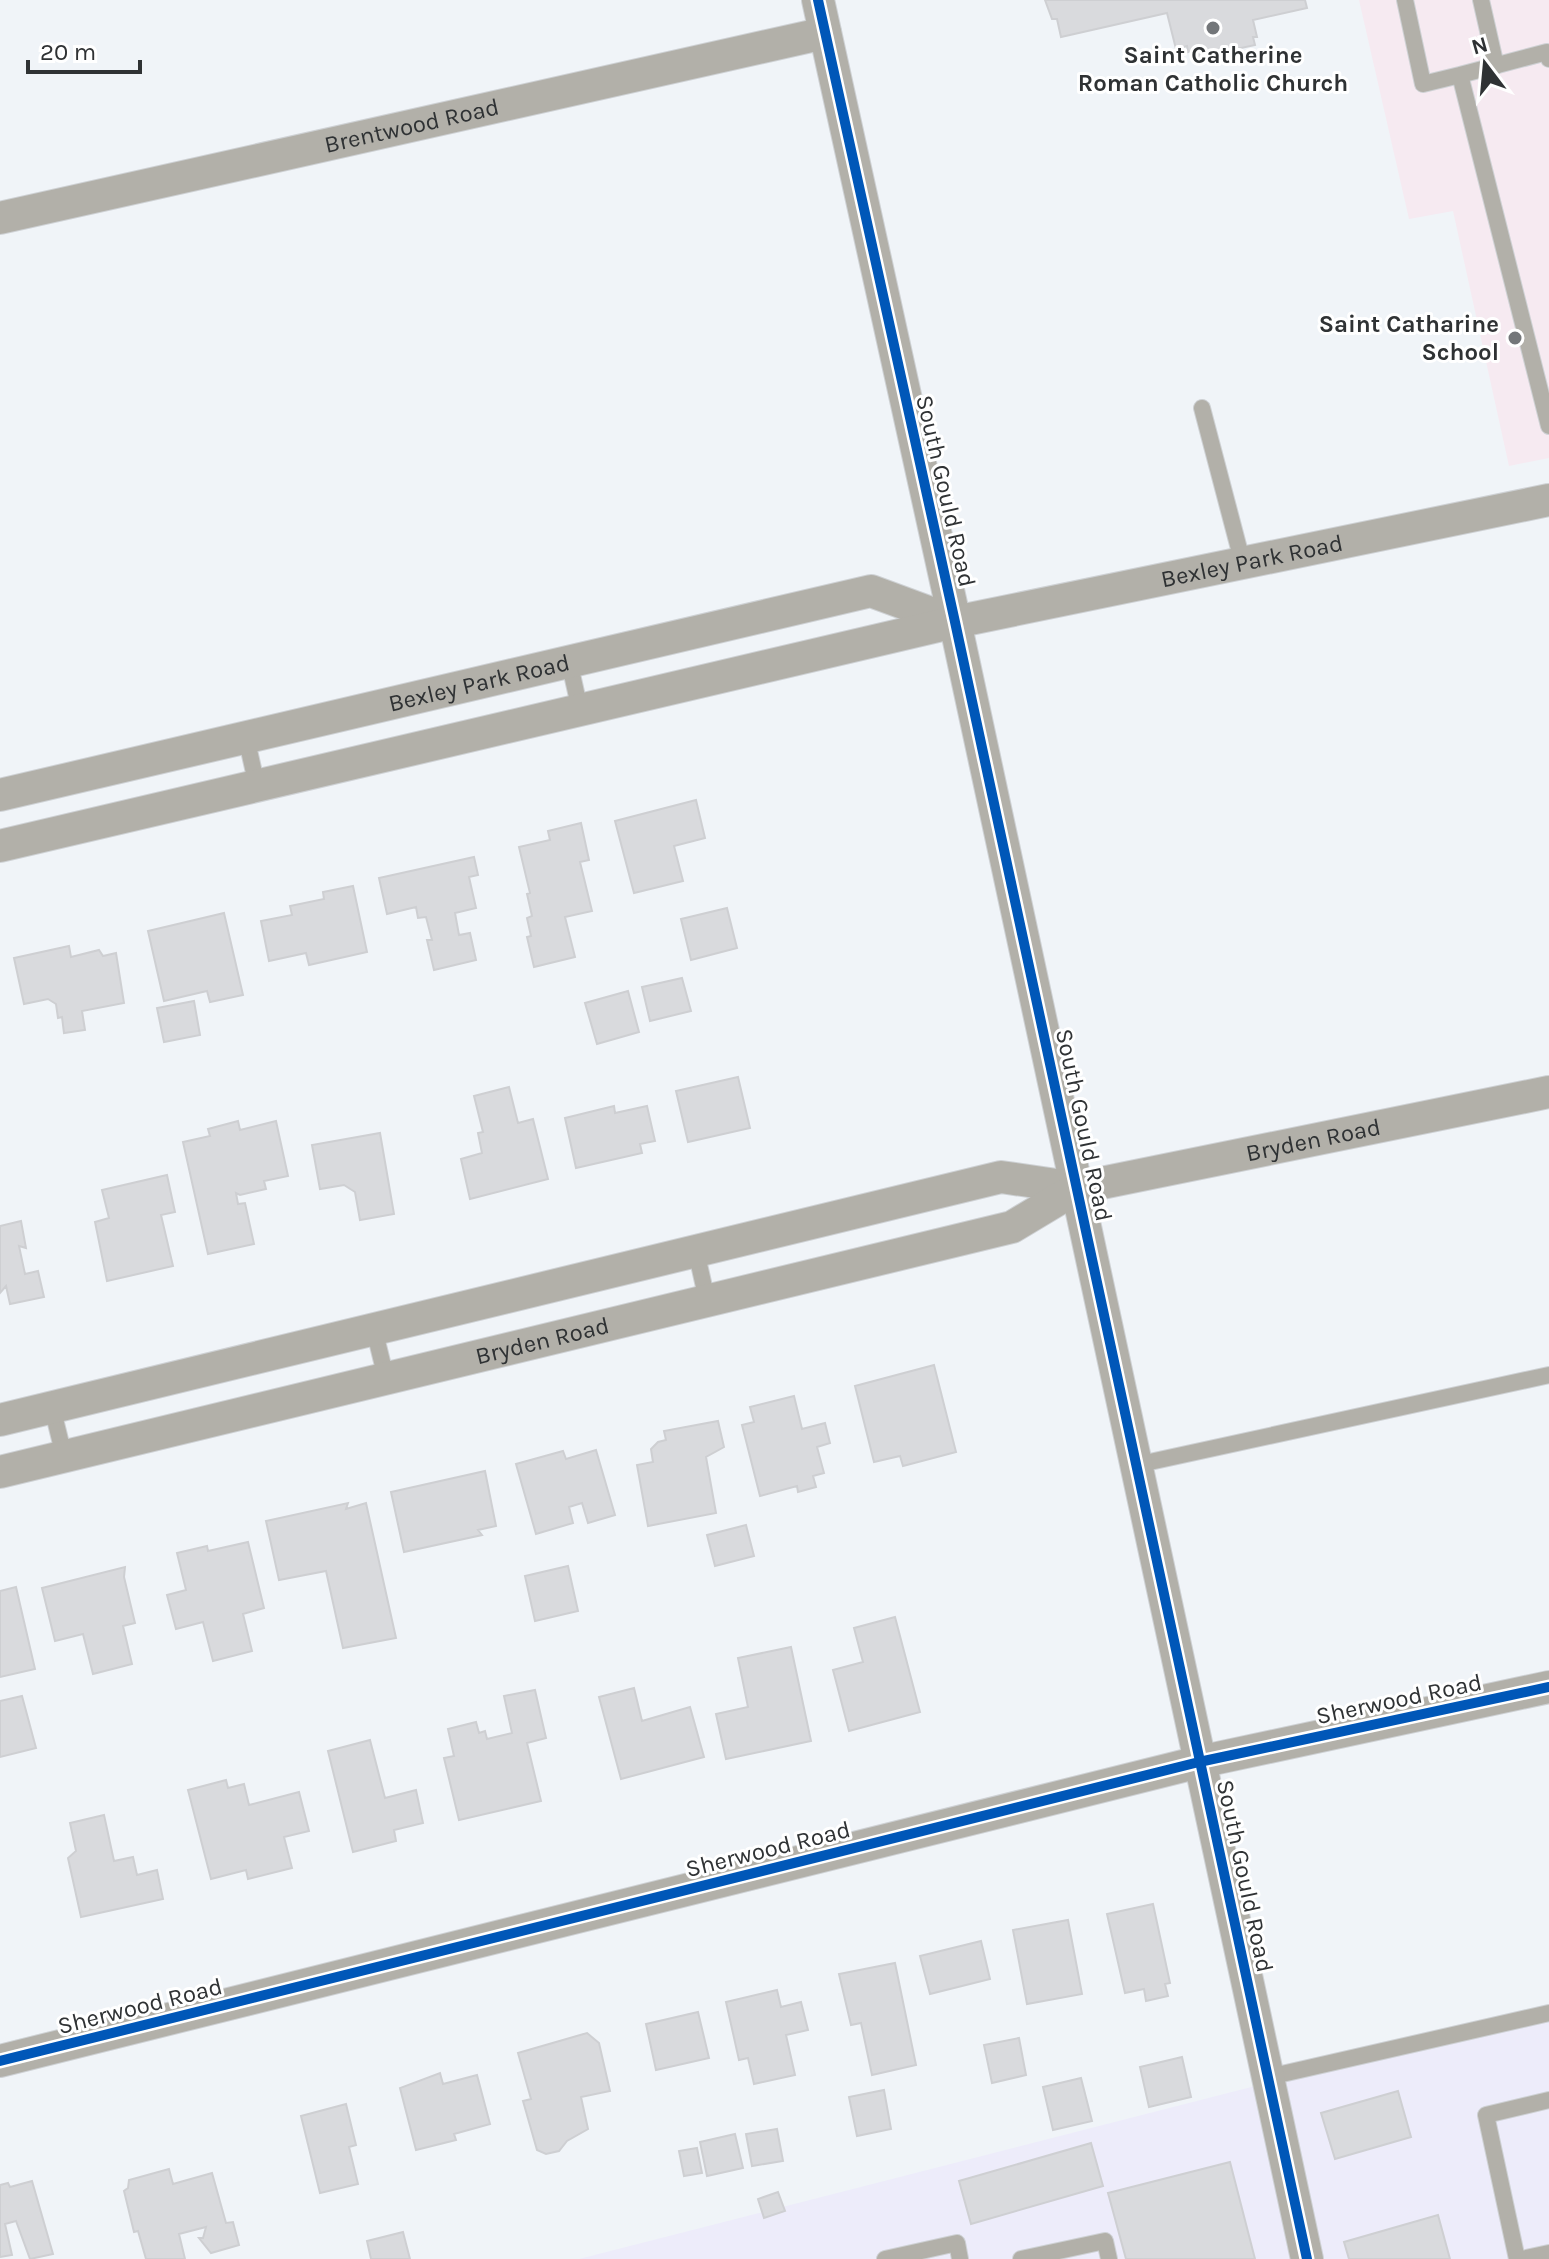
<svg xmlns="http://www.w3.org/2000/svg" width="1549" height="2259" font-family="Karla,sans-serif">
<rect width="100%" height="100%" fill="#f0f4f8"/>
<path fill="#edecfa" d="M1549,2013V2259H579L1267,2083Z"/>
<path fill="#f6eaf1" d="M1359,0H1549V458L1509,466L1453,211L1409,219Z"/>
<path fill="#d9dadd" stroke="#cecfd2" stroke-width="2" d="M1045,0H1305L1307,8L1253,20L1257,37H1253L1255,45L1194,58L1192,51L1188,52L1187,46L1176,49L1167,13L1061,37L1057,19H1052Z
M696,800L705,838L674,846L683,881L634,893L615,821Z
M581,823L589,860L580,862L592,911L565,917L575,957L534,967L527,937L531,936L527,918L532,916L527,894L530,893L519,847L550,840L548,831Z
M474,857L478,875L469,877L476,908L455,913L459,935L470,933L476,960L434,970L427,940H432L426,917L418,918L416,907L387,914L379,878Z
M353,886L367,952L309,965L306,953L269,961L261,921L292,915L290,906L324,899L323,892Z
M727,908L737,948L691,960L681,919Z
M224,913L243,995L210,1002L207,991L164,1001L148,931Z
M69,946L71,957L99,950L103,956L116,953L124,1003L82,1011L85,1030L64,1033L62,1017L58,1018L56,1004L48,999L24,1004L14,958Z
M682,978L691,1011L650,1021L642,987Z
M628,991L639,1032L597,1044L585,1003Z
M194,1001L200,1035L164,1042L157,1008Z
M738,1077L750,1128L688,1142L676,1091Z
M509,1087L518,1123L533,1119L548,1179L470,1199L461,1159L482,1153L478,1133L483,1132L474,1096Z
M614,1106L615,1113L647,1106L655,1141L640,1144L642,1153L576,1168L565,1118Z
M238,1121L240,1130L276,1121L288,1176L264,1181L266,1189L240,1195L236,1193L238,1204L245,1203L254,1244L208,1254L183,1142L210,1136L208,1129Z
M380,1133L394,1214L360,1220L355,1192L344,1185L320,1189L312,1145Z
M167,1175L175,1212L161,1215L173,1266L107,1281L95,1222L109,1218L102,1190Z
M21,1221L26,1248L19,1246L25,1274L38,1271L44,1297L10,1304L6,1286L0,1293V1226Z
M934,1365L956,1452L903,1466L900,1456L874,1462L855,1386Z
M794,1396L802,1429L825,1423L830,1443L817,1447L824,1473L813,1476L816,1487L798,1492L797,1486L760,1496L742,1425L754,1422L750,1407Z
M718,1421L724,1447L706,1457L716,1513L648,1526L637,1465L653,1462L651,1449L658,1442L666,1440L664,1431Z
M596,1450L615,1515L588,1523L582,1503L569,1507L573,1523L536,1534L516,1464L563,1451L566,1459Z
M485,1471L496,1526L478,1530L482,1535L404,1552L391,1492Z
M348,1503L346,1509L366,1503L396,1638L343,1648L326,1571L279,1580L266,1521Z
M746,1525L754,1556L715,1566L707,1535Z
M248,1542L264,1608L243,1614L252,1651L213,1661L203,1622L176,1629L167,1595L186,1590L177,1553L207,1546L208,1551Z
M568,1566L578,1611L535,1621L525,1576Z
M125,1567L124,1577L135,1623L123,1626L132,1664L93,1674L83,1634L55,1641L42,1588Z
M16,1587L35,1669L0,1677V1591Z
M895,1617L920,1712L849,1731L833,1670L863,1662L854,1628Z
M791,1647L811,1741L726,1759L716,1714L748,1707L738,1658Z
M634,1688L642,1721L690,1707L704,1757L621,1779L599,1697Z
M535,1690L546,1738L527,1743L541,1801L459,1820L444,1758L454,1756L448,1729L476,1722L479,1733L485,1731L487,1739L512,1733L504,1696Z
M22,1696L36,1748L0,1757V1701Z
M370,1740L385,1798L416,1790L423,1823L394,1830L396,1841L353,1852L328,1751Z
M226,1780L228,1788L244,1784L249,1805L299,1792L309,1831L284,1837L292,1868L248,1879L246,1870L211,1879L188,1790Z
M104,1815L114,1861L133,1857L137,1875L157,1870L163,1899L81,1917L68,1858L76,1851L70,1823Z
M1153,1904L1170,1983L1165,1984L1168,1996L1146,2001L1144,1989L1125,1993L1107,1914Z
M1068,1920L1082,1994L1027,2004L1013,1930Z
M981,1941L990,1979L930,1994L920,1956Z
M895,1963L916,2065L872,2075L861,2023L851,2025L839,1974Z
M777,1990L781,2007L801,2002L808,2030L786,2035L795,2075L754,2084L748,2058L739,2060L726,2002Z
M698,2012L709,2058L656,2070L646,2024Z
M587,2033L599,2043L610,2091L581,2097L588,2129L567,2141L559,2151L546,2154L537,2150L523,2101L531,2099L518,2053Z
M1019,2038L1026,2075L992,2083L984,2045Z
M1182,2057L1191,2097L1149,2107L1140,2067Z
M440,2073L443,2084L477,2075L490,2124L454,2134L456,2140L416,2150L400,2088Z
M1081,2078L1092,2121L1053,2130L1043,2087Z
M884,2090L891,2129L857,2136L849,2097Z
M1398,2091L1411,2137L1335,2159L1321,2113Z
M346,2104L356,2145L349,2147L358,2184L320,2193L301,2116Z
M777,2129L783,2161L752,2166L746,2134Z
M735,2134L743,2168L707,2176L700,2142Z
M1091,2143L1103,2186L971,2224L959,2181Z
M697,2148L702,2173L684,2176L679,2151Z
M1230,2162L1255,2259H1126L1108,2193Z
M169,2169L173,2184L212,2173L226,2223L233,2222L239,2245L211,2253L199,2238H203L206,2227L179,2234L185,2259H146L138,2231L134,2232L124,2191L128,2188L129,2180Z
M32,2181L53,2254L30,2259L16,2221L5,2224L12,2255L0,2257V2185L8,2183L10,2187Z
M778,2192L785,2211L764,2218L758,2199Z
M1438,2215L1450,2259H1349L1344,2242Z
M403,2232L410,2259H371L367,2241Z"/>
<g fill="none" stroke-linecap="round" stroke-linejoin="round">
<defs>
<path id="lane" d="M1405,0L1423,84L1460,75
M1481,0L1496,66
M1549,59L1547,52L1460,75L1549,426
M1202,408L1243,564
M569,661L580,710
M246,737L257,786
M696,1251L707,1300
M374,1329L386,1378
M52,1407L64,1456
M1136,1465L1549,1375
M1269,2077L1549,2013
M885,2259L957,2243L960,2259
M1021,2259L1105,2241L1109,2259
M1517,2259L1486,2115L1549,2100
M1522,2259L1549,2253"/>
<g id="street">
<path d="M818,0L955,622L1307,2259"/>
<path id="s1" d="M0,218L825,33"/>
<path id="s2" d="M0,795L871,591L955,622"/>
<path id="s3" d="M0,846L955,622L1549,500"/>
<path id="s4" d="M0,1420L1001,1177L1077,1188L1549,1092"/>
<path id="s5" d="M0,1472L1012,1227L1077,1188"/>
<path d="M0,2061L1199,1762L1549,1687"/>
</g>
</defs>
<use href="#lane" stroke="#ced1d4" stroke-width="18"/>
<use href="#street" stroke="#ced1d4" stroke-width="34"/>
<use href="#lane" stroke="#b2b0a9" stroke-width="16"/>
<use href="#street" stroke="#b2b0a9" stroke-width="32"/>
<defs>
<path id="cycleway" d="M818,0L955,622L1307,2259
M0,2061L1199,1762L1549,1687"/>
</defs>
<use href="#cycleway" stroke="#fff" stroke-width="15"/>
<use href="#cycleway" stroke="#0057b8" stroke-width="10"/>
</g>
<g fill="#737679" stroke="#fff" stroke-width="3">
<circle cx="1213" cy="28" r="8"/>
<circle cx="1515" cy="338" r="8"/>
</g>
<g text-anchor="middle" dominant-baseline="central" stroke-width="6" stroke-linejoin="round" paint-order="stroke">
<g font-size="24" font-weight="bold" fill="#2f3234" stroke="#fff">
<text x="1213" y="55">Saint Catherine<tspan x="1213" dy="28">Roman Catholic Church</tspan></text>
<text x="1499" y="324" text-anchor="end">Saint Catharine<tspan x="1499" dy="28">School</tspan></text>
</g>
<g font-size="24" fill="#2f3234" stroke="#fff">
<text stroke="none"><textPath href="#s1" startOffset="422">Brentwood Road</textPath></text>
<text transform="translate(946 491) rotate(77)">South Gould Road</text>
<text stroke="none"><textPath href="#s3" startOffset="1284">Bexley Park Road</textPath></text>
<text stroke="none"><textPath href="#s2" startOffset="492">Bexley Park Road</textPath></text>
<text transform="translate(1084 1125) rotate(78)">South Gould Road</text>
<text stroke="none"><textPath href="#s4" startOffset="1348">Bryden Road</textPath></text>
<text stroke="none"><textPath href="#s5" startOffset="558">Bryden Road</textPath></text>
<text transform="translate(1399 1699) rotate(-12)">Sherwood Road</text>
<text transform="translate(768 1849) rotate(-14)">Sherwood Road</text>
<text transform="translate(1245 1876) rotate(78)">South Gould Road</text>
<text transform="translate(140 2006) rotate(-14)">Sherwood Road</text>
</g>
</g>
<g transform="translate(1485 64) rotate(344)" stroke="#ffffff" stroke-width="6" paint-order="stroke">
<path d="M0-6L14 30L0 20L-14 30Z" fill="#2f3234"/>
<text y="-12" font-size="22" font-weight="bold" text-anchor="middle" fill="#2f3234">N</text>
</g>
<path d="M28 60v12h112v-12" fill="none" stroke="#2f3234" stroke-width="4"/>
<text x="40" y="60" font-size="24" fill="#2f3234" stroke="#ffffff" stroke-width="6" paint-order="stroke">20 m</text>
</svg>
